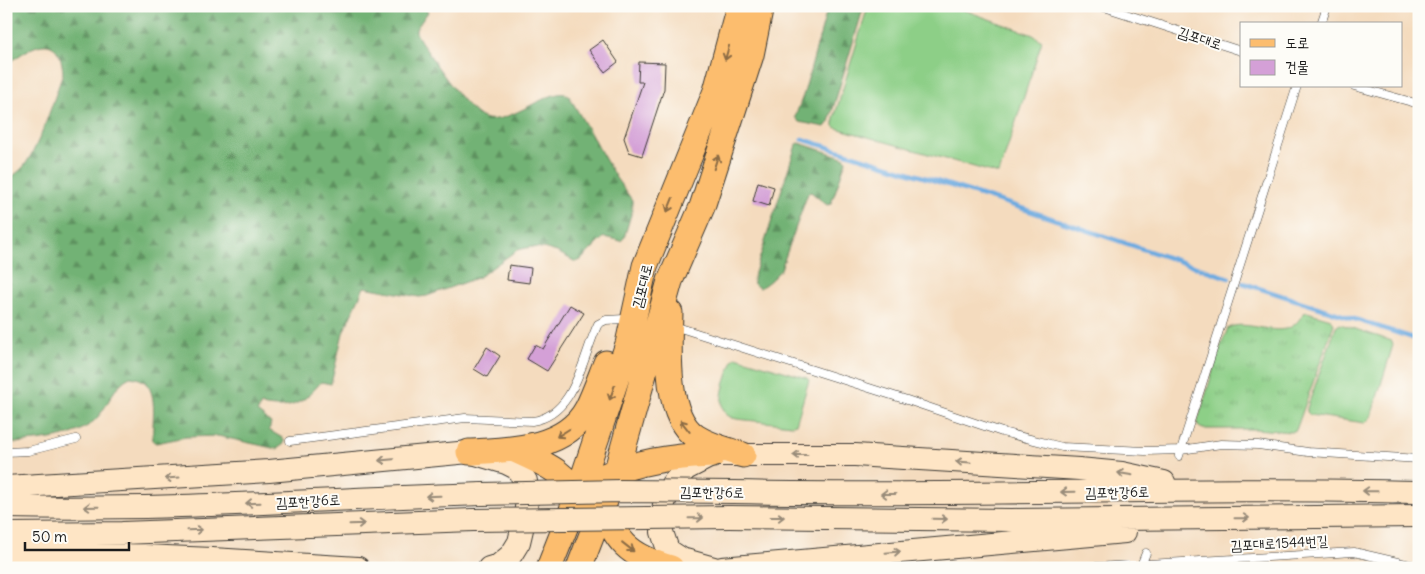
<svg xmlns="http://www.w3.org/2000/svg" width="1425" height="574" font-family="Delius,'Poor Story',sans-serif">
<defs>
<pattern id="grass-tufts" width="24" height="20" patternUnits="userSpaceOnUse" patternTransform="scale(1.25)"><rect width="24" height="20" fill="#8dcf87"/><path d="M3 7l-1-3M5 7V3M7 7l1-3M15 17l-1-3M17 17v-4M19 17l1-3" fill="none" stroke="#79b174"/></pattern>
<pattern id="forest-firs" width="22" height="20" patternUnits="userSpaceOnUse" patternTransform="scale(1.25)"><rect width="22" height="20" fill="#72b274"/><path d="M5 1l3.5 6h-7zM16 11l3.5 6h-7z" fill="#5d905e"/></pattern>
</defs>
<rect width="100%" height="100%" fill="#fdfcf7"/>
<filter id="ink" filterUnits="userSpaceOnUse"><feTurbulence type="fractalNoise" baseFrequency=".02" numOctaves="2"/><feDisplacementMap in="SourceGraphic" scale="10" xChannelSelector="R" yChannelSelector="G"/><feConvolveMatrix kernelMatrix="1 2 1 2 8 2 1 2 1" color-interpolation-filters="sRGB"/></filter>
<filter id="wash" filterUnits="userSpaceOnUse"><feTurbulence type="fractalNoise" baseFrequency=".0096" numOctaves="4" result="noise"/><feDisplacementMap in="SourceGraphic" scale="20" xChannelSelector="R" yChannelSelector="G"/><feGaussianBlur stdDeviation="1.12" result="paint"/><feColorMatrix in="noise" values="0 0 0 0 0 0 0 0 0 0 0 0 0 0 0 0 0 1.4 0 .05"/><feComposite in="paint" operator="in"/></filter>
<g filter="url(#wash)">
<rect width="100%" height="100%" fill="#f4dbbe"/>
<path fill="url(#grass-tufts)" stroke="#547652" d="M1307,312L1331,319L1334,324L1296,430L1291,432L1256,429H1203L1199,427L1197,423L1220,348L1228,328C1246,319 1274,336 1291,327C1296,324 1301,318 1304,313Z"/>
<path fill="url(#forest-firs)" stroke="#476748" d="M6,6H328L333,14H338L374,6H424L428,12L416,29V33C426,51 466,111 483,118C508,128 554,83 569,96L616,178L632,200V211L624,238L621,241L604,237L581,260L576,262L557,252L543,248L531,247L517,250L479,277L427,296L419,297L364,287L343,333L331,384L321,382C303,404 290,411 261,405L257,412L271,423L269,430L284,439V444L277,449L218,436L186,437L156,443L153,441C151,419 163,379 130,377C115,384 110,401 101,413C83,439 43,440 15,443L11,442L6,430V180C13,176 19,172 24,166C40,145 54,99 63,73C60,27 28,47 6,66Z
M828,6H864L829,122L825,127L799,122L795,117L804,93Z
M799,143L845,158L846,161L831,204L827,205L811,192L808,193L781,269C775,277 769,282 760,288C755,286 753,284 753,279L796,145Z"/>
<path fill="#8dcf87" stroke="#547652" d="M868,6H949L964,10L1033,35L1042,41L999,174L836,128L834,126V118Z
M1340,324L1392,341L1393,345L1371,417L1365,423L1310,415L1307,412V408L1336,327Z
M736,357L807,378L809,380L796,424L792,425L737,419C709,415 727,377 733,360Z"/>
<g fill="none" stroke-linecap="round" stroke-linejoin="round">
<path stroke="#6eabe0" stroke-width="4.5" d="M802,139L1006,203L1229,278
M1243,283L1419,340"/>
</g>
<g id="blocks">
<path fill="#d4a0d7" d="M603,40L618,62L605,72L589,50Z
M639,62L665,63L664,89L642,156L629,152L624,138L643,82H638Z
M758,182L774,187L769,206L753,201Z
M509,265L531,268L529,283L507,280Z
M570,305L584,313L547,371L527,359L535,345L543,349Z
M487,347L500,356L487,377L474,369Z"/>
</g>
</g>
<g filter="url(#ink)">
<use href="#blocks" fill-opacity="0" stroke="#3c3934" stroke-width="1"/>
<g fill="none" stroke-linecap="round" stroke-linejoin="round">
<defs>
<path id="lane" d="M1101,6L1241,51
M1321,24L1327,6
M1354,86L1419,104
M674,326L907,400L1002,432L1062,447L1145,451L1181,450L1221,444L1258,445L1308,452L1419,459
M290,441L465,418L532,421C576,415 582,357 598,324L606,320L624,319
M6,452L28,451L76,439
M1179,456L1297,86
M1078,568L1354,552L1419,567
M1140,568L1146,553"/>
<path id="secondary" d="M6,487L269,471L469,452L506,463L516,468L526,481L527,501L524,521L519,542L511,555L499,565L489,568
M733,492C962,497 1190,486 1419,492
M6,507C165,511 323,499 482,494
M729,517L1011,520L1419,516
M6,534L122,533L473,520
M6,550L212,559L358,568
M714,568L682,559L668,550L662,532L664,503L672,484L686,469L713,455H855L1079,469L1122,473L1164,482
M722,568L1125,532"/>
<path id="primary" d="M670,313C669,347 664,416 696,437C710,446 728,450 743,455
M515,450C548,465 567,472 585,506
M469,452C509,450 565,450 587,409C594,395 600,378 606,363
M604,476C638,461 676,456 713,455
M600,500C615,541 628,556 671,568
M549,568L574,505L628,344L645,266L716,91L739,6
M579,568L617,470L670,281L702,207L751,55L761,6"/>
</defs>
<use href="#lane" stroke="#3c3934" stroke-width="9"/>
<use href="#secondary" stroke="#3c3934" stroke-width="24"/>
<use href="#primary" stroke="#3c3934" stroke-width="27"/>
<use href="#lane" stroke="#fff" stroke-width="8"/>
<use href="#secondary" stroke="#fee5c5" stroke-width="22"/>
<use href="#primary" stroke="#fcbd6e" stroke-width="25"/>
<defs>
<path id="secondary-bridge" d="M482,494L622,491L733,492
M473,520L729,517"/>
</defs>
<use href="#secondary-bridge" stroke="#3c3934" stroke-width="24" stroke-linecap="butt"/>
<use href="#secondary-bridge" stroke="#fee5c5" stroke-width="22"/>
</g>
<defs><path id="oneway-shaft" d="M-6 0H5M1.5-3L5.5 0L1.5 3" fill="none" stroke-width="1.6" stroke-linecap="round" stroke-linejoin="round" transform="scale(1.25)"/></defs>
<g stroke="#8c6c45">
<use href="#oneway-shaft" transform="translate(727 53) rotate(106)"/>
<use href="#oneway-shaft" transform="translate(716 162) rotate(-72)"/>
<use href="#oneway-shaft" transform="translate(670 205) rotate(112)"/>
<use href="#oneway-shaft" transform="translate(612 393) rotate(109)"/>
<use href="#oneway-shaft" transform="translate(685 426) rotate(-128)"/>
<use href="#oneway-shaft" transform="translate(563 433) rotate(148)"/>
<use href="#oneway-shaft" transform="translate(628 547) rotate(38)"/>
</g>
<g stroke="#988b79">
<use href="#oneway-shaft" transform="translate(800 455) rotate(-180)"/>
<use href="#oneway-shaft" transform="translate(386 460) rotate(175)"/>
<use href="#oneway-shaft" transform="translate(963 462) rotate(-176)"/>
<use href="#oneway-shaft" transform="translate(1125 474) rotate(-171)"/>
<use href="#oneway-shaft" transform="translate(172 478) rotate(176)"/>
<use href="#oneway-shaft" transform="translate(1370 491) rotate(-179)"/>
<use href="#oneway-shaft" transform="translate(1068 492) rotate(179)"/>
<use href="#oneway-shaft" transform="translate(888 494) rotate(180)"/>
<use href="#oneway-shaft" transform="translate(433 496) rotate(178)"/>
<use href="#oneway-shaft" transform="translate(253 503) rotate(178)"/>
<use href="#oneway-shaft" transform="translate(91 507) rotate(179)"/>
<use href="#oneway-shaft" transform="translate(777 517)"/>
<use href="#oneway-shaft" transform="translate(696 518) rotate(-1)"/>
<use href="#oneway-shaft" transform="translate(1242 518) rotate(-1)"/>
<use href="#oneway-shaft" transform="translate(940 519) rotate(1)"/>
<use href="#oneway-shaft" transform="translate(357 524) rotate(-2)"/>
<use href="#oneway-shaft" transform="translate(195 530) rotate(-2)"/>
<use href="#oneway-shaft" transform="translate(893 552) rotate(-5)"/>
</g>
</g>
<g text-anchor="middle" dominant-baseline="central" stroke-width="4" stroke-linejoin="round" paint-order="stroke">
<g font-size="14" fill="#1c1c1c" stroke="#fdfcf7">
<text transform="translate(1200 38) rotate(18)">김포대로</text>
<text transform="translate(642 286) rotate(-76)">김포대로</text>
<text transform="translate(712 492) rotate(1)">김포한강6로</text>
<text transform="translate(1117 492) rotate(-1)">김포한강6로</text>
<text transform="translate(308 501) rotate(-3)">김포한강6로</text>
<text transform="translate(1279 543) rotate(-3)">김포대로1544번길</text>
</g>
</g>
<rect width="1425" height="574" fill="none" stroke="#fdfcf7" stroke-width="25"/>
<rect x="1240" y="22" width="162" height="65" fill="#fdfcf7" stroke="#a3a29f"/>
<rect x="1250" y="39" width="25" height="8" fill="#fcbd6e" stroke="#a3a29f"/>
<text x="1285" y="48" font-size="15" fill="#1c1c1c">도로</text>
<rect x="1250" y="60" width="25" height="15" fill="#d4a0d7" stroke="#a3a29f"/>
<text x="1285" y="72" font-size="15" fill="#1c1c1c">건물</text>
<path d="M25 542v8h104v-8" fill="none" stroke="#1c1c1c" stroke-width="2.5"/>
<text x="32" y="542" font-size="15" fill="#1c1c1c" stroke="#fdfcf7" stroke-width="4" paint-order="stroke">50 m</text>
</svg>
